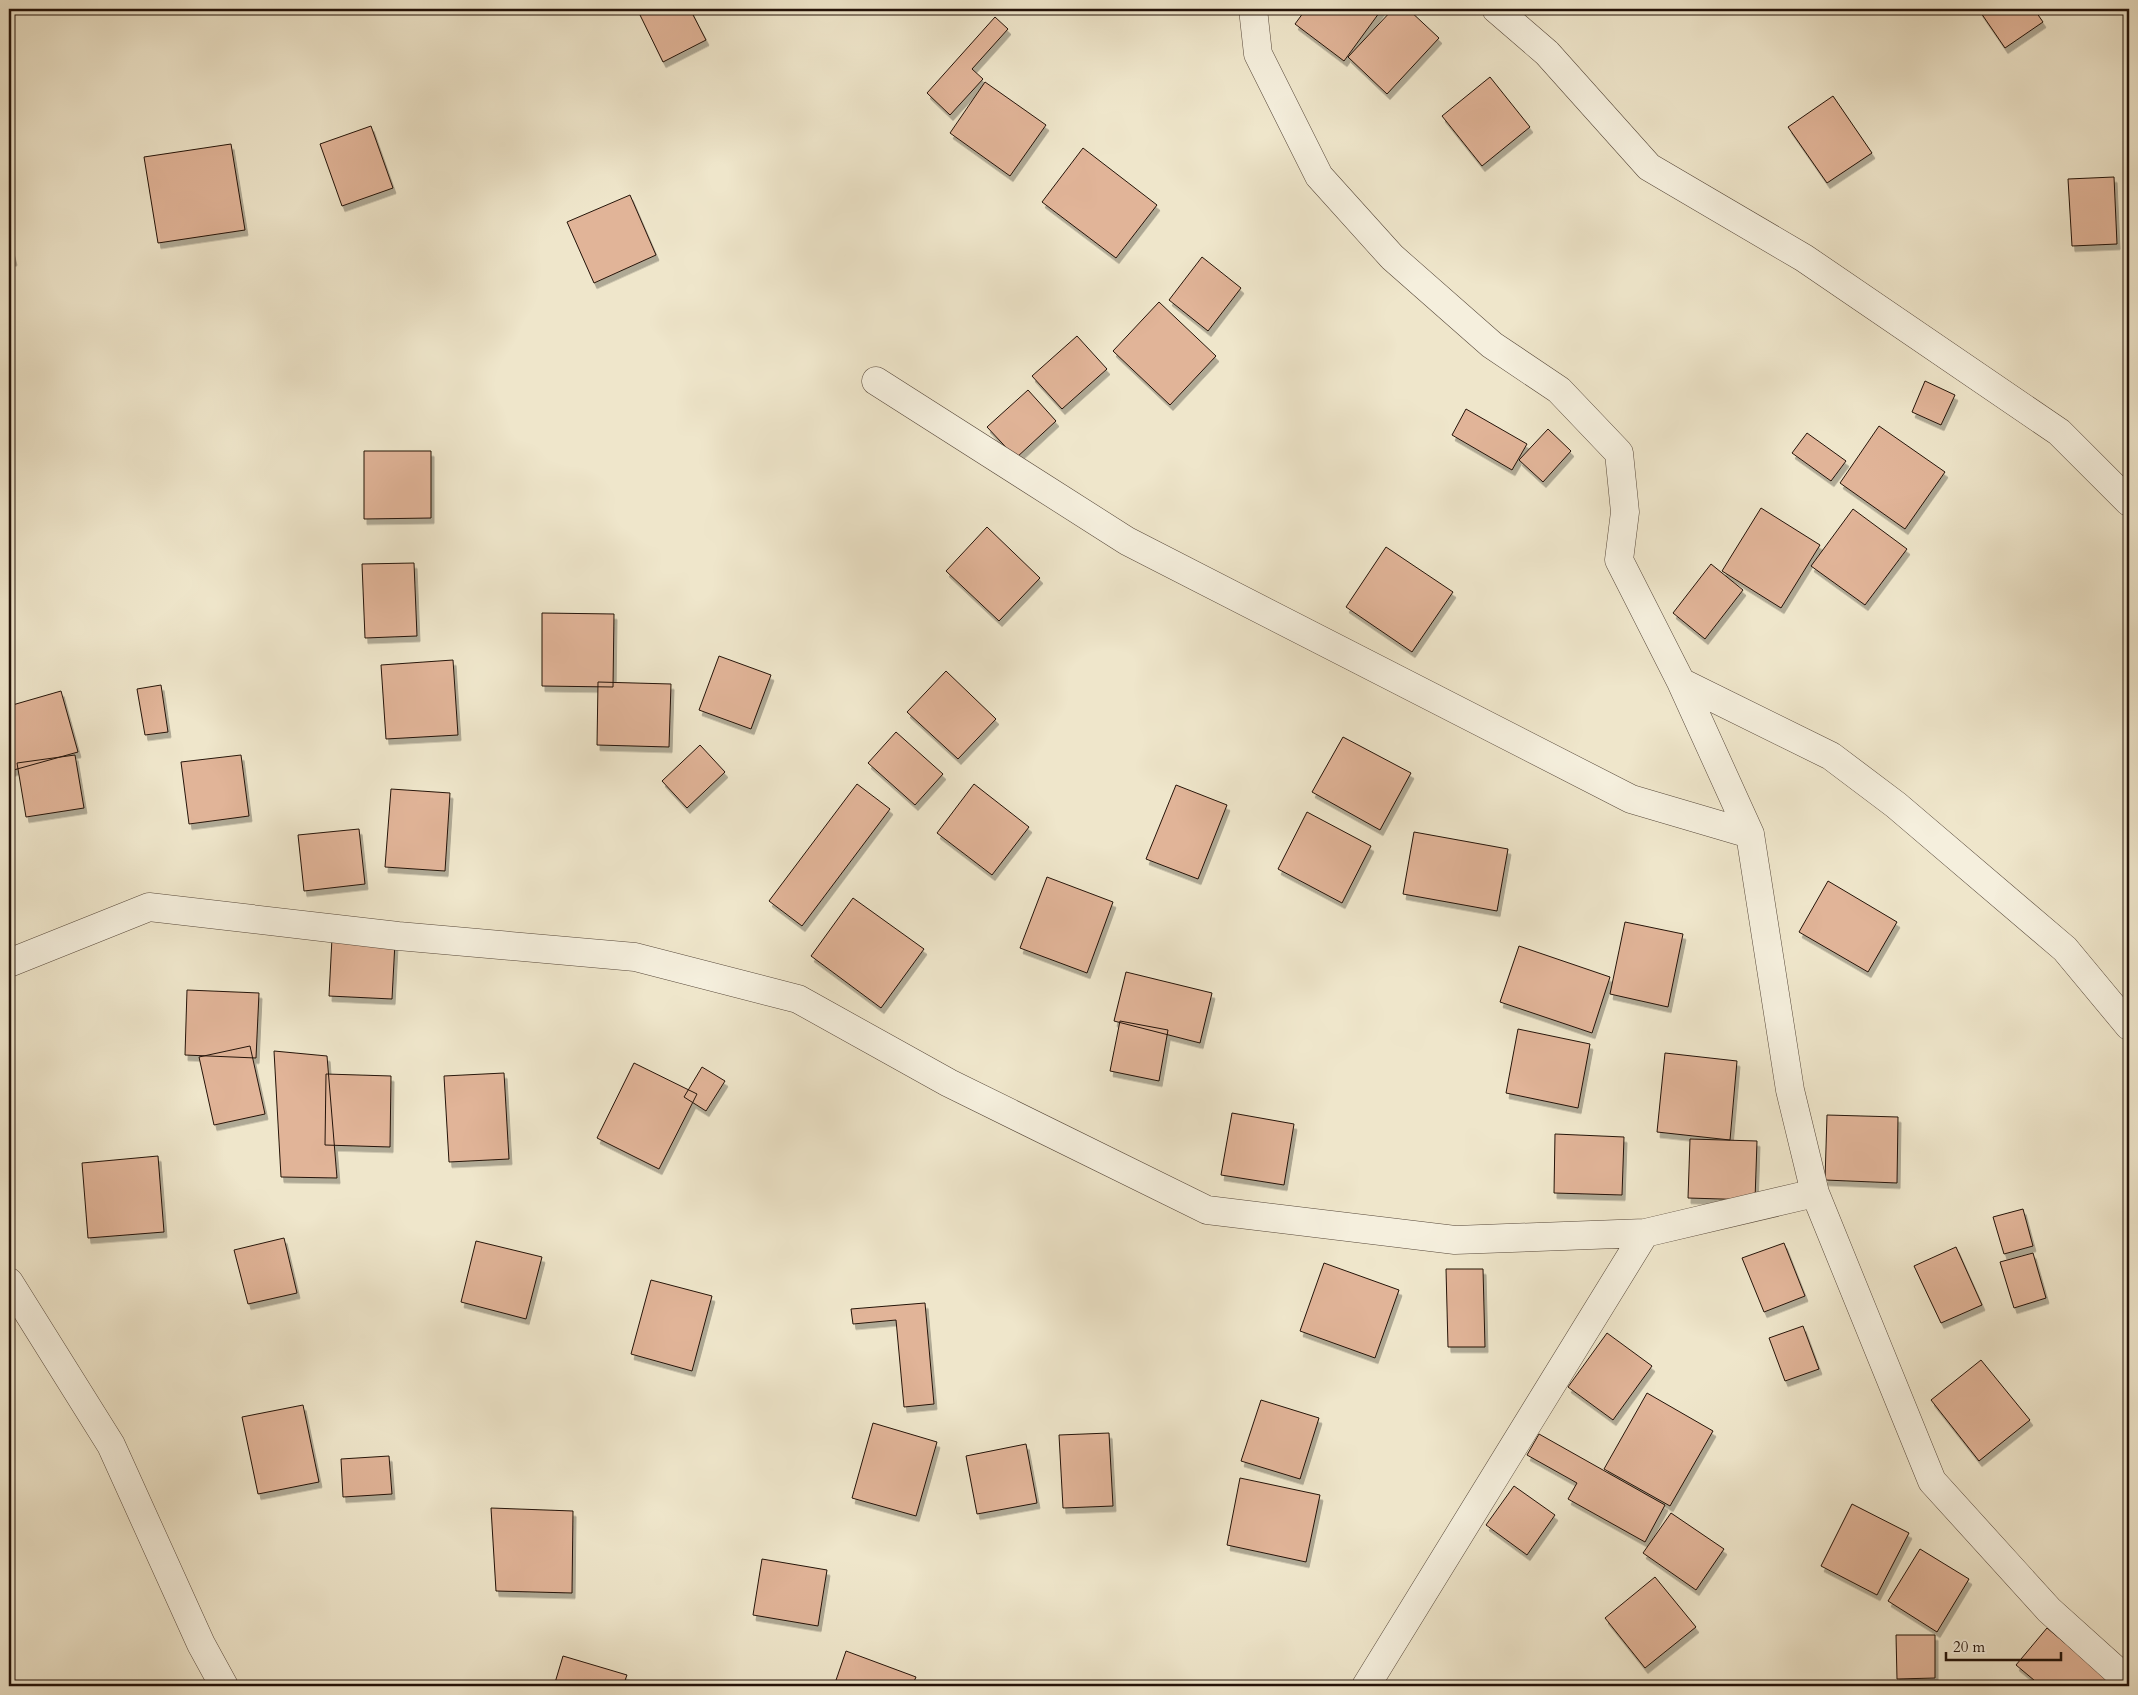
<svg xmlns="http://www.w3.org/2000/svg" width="2138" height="1695" font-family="Cardo,serif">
<defs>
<filter id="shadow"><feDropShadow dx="3" dy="5.5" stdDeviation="0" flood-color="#0004"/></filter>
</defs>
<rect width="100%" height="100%" fill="#efe6cb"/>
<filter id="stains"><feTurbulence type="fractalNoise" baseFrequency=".004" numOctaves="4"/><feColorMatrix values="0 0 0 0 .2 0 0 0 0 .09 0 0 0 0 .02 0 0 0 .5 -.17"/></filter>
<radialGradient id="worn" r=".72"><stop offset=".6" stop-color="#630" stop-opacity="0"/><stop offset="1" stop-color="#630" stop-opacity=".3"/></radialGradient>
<path fill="#e1b498" stroke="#241309" filter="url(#shadow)" d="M653,9H690L706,40L663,62L640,15Z
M1306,9H1382L1344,61L1295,24Z
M1393,9H1408L1439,38L1387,94L1348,57Z
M1980,9H2034L2043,22L2005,48L1979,10Z
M995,17L1008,29L972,69L983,79L950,115L927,93Z
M1490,77L1530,127L1482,166L1442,116Z
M985,82L1046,125L1010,176L950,133Z
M1833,96L1872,153L1827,183L1788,127Z
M371,126L393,188L342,206L320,144Z
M231,144L245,230L158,243L144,157Z
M1083,148L1157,205L1116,258L1042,202Z
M2114,177L2117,244L2072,246L2068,179Z
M630,195L656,255L594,283L567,222Z
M9,240L14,260L9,262Z
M1202,257L1241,288L1208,331L1169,300Z
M1159,302L1216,356L1170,405L1113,351Z
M1077,336L1107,369L1062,409L1032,376Z
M1925,381L1955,395L1941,425L1912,412Z
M1028,390L1056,421L1016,458L987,427Z
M1466,409L1527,444L1512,470L1452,435Z
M1879,426L1945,472L1905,529L1840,483Z
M1548,429L1571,451L1543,482L1519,460Z
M1807,433L1846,461L1831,481L1792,453Z
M364,451H431V518L364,519Z
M1761,508L1820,545L1781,608L1722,571Z
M1853,509L1907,549L1865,605L1811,566Z
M987,527L1040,578L999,621L946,571Z
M1386,547L1453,592L1412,652L1346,607Z
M414,563L417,636L365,638L362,564Z
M1711,564L1743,590L1705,639L1673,613Z
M542,613L614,614L613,687L542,686Z
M719,656L771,675L751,729L699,710Z
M453,660L458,735L386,739L381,665Z
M946,671L996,719L958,759L907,712Z
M598,682L671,684L669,747L597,745Z
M161,685L168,732L145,735L137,689Z
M61,691L78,752L10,771L9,706Z
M896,732L943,774L915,805L868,763Z
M1343,737L1411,773L1380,830L1312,792Z
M700,745L725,772L687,808L662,781Z
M75,755L84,808L26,817L17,763Z
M241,755L249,816L189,824L181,762Z
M857,784L890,809L802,926L769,901Z
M974,784L1029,827L992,875L937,833Z
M1176,785L1227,805L1198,879L1146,859Z
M391,789L450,793L445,871L385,867Z
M1307,812L1371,846L1342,903L1278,869Z
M359,829L365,884L304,891L298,835Z
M1414,832L1508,849L1497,911L1403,894Z
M1047,877L1113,902L1087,973L1020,948Z
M1828,881L1897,922L1868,972L1799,932Z
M853,898L924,949L881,1008L811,956Z
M1625,922L1683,934L1668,1007L1610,994Z
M332,938L395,942L392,999L329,996Z
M1519,946L1610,977L1592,1033L1500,1002Z
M1126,972L1212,993L1200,1043L1114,1021Z
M187,990L259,993L256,1058L185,1055Z
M1120,1021L1168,1030L1159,1081L1110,1071Z
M1518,1029L1590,1044L1578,1108L1506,1093Z
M250,1046L265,1114L214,1125L199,1057Z
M274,1051L327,1056L337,1178L281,1177Z
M1665,1053L1737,1061L1730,1140L1657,1132Z
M634,1063L697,1094L659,1169L597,1138Z
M702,1067L725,1081L706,1111L684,1097Z
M504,1073L509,1159L449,1162L444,1076Z
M326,1074L391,1076L390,1147L325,1145Z
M1232,1113L1294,1124L1284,1185L1221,1175Z
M1827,1115L1898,1117L1897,1183L1825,1180Z
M1555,1134L1624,1137L1622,1195L1554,1193Z
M1690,1139L1757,1141L1755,1200L1688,1198Z
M158,1156L164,1232L88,1238L82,1163Z
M2023,1209L2033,1246L2004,1254L1993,1217Z
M284,1238L297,1293L248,1304L234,1250Z
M476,1241L542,1257L526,1319L461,1302Z
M1784,1243L1805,1296L1764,1312L1742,1258Z
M1956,1247L1982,1305L1941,1323L1914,1266Z
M2033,1253L2046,1298L2014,1308L2000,1262Z
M1324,1263L1399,1290L1375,1358L1300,1331Z
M1446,1269H1483L1485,1347H1448Z
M651,1280L712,1296L692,1371L631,1354Z
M925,1303L934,1404L904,1407L896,1320L853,1324L851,1309Z
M1803,1326L1819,1369L1785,1381L1769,1338Z
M1607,1333L1652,1366L1613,1420L1568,1387Z
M1981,1360L2030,1420L1979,1461L1931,1400Z
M1647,1393L1713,1431L1670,1506L1604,1469Z
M1261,1400L1319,1418L1300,1479L1241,1461Z
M303,1405L319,1482L258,1494L242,1417Z
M873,1423L937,1442L916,1516L852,1498Z
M1109,1433L1113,1506L1063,1508L1059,1435Z
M1539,1434L1665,1505L1645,1542L1568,1499L1577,1483L1527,1455Z
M1026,1444L1037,1503L977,1514L966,1456Z
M389,1456L392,1494L343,1497L341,1459Z
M1240,1478L1320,1495L1306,1562L1227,1545Z
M1514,1486L1555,1515L1527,1555L1486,1525Z
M1852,1504L1909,1533L1877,1595L1821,1566Z
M491,1508L573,1511L572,1593L496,1591Z
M1671,1513L1724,1549L1696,1590L1643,1553Z
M1920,1549L1969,1579L1937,1632L1888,1601Z
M762,1559L827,1570L818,1626L753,1615Z
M1655,1577L1696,1627L1645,1668L1605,1618Z
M2047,1628L2116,1686H2041L2016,1665Z
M1896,1635H1935V1678L1897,1679Z
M846,1651L916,1677L912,1686H834Z
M563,1656L627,1675L623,1686H554Z"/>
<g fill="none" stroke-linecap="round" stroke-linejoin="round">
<defs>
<path id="street" d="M1253,9L1258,54L1319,176L1392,257L1492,345L1559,390L1619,453L1625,512L1619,560L1681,682L1750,834L1790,1090L1815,1193L1932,1481L2049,1610L2129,1682
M1496,9L1547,53L1649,167L1804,258L2059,432L2129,502
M876,381L1127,541L1631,799L1750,834
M1681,682L1831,756L1896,805L2065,949L2129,1026
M9,963L149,907L398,936L635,957L798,999L949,1083L1207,1210L1455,1240L1645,1233L1815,1193
M9,1282L111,1445L201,1644L224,1686
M1366,1686L1645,1233"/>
</defs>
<use href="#street" stroke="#57483a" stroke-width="29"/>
<use href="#street" stroke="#f5efdd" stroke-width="28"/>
</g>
<rect width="2138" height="1695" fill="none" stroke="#efe6cb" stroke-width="30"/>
<rect x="10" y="10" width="2118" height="1675" fill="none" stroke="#241309" stroke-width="2.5"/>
<rect x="15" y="15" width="2108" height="1665" fill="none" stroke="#241309"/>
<path d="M1946 1652v8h115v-8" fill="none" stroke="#241309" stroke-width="2.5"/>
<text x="1953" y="1652" font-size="15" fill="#241309" stroke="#f5efdd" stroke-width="4" paint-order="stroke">20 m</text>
<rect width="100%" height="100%" filter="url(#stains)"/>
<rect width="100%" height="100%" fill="url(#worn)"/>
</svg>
